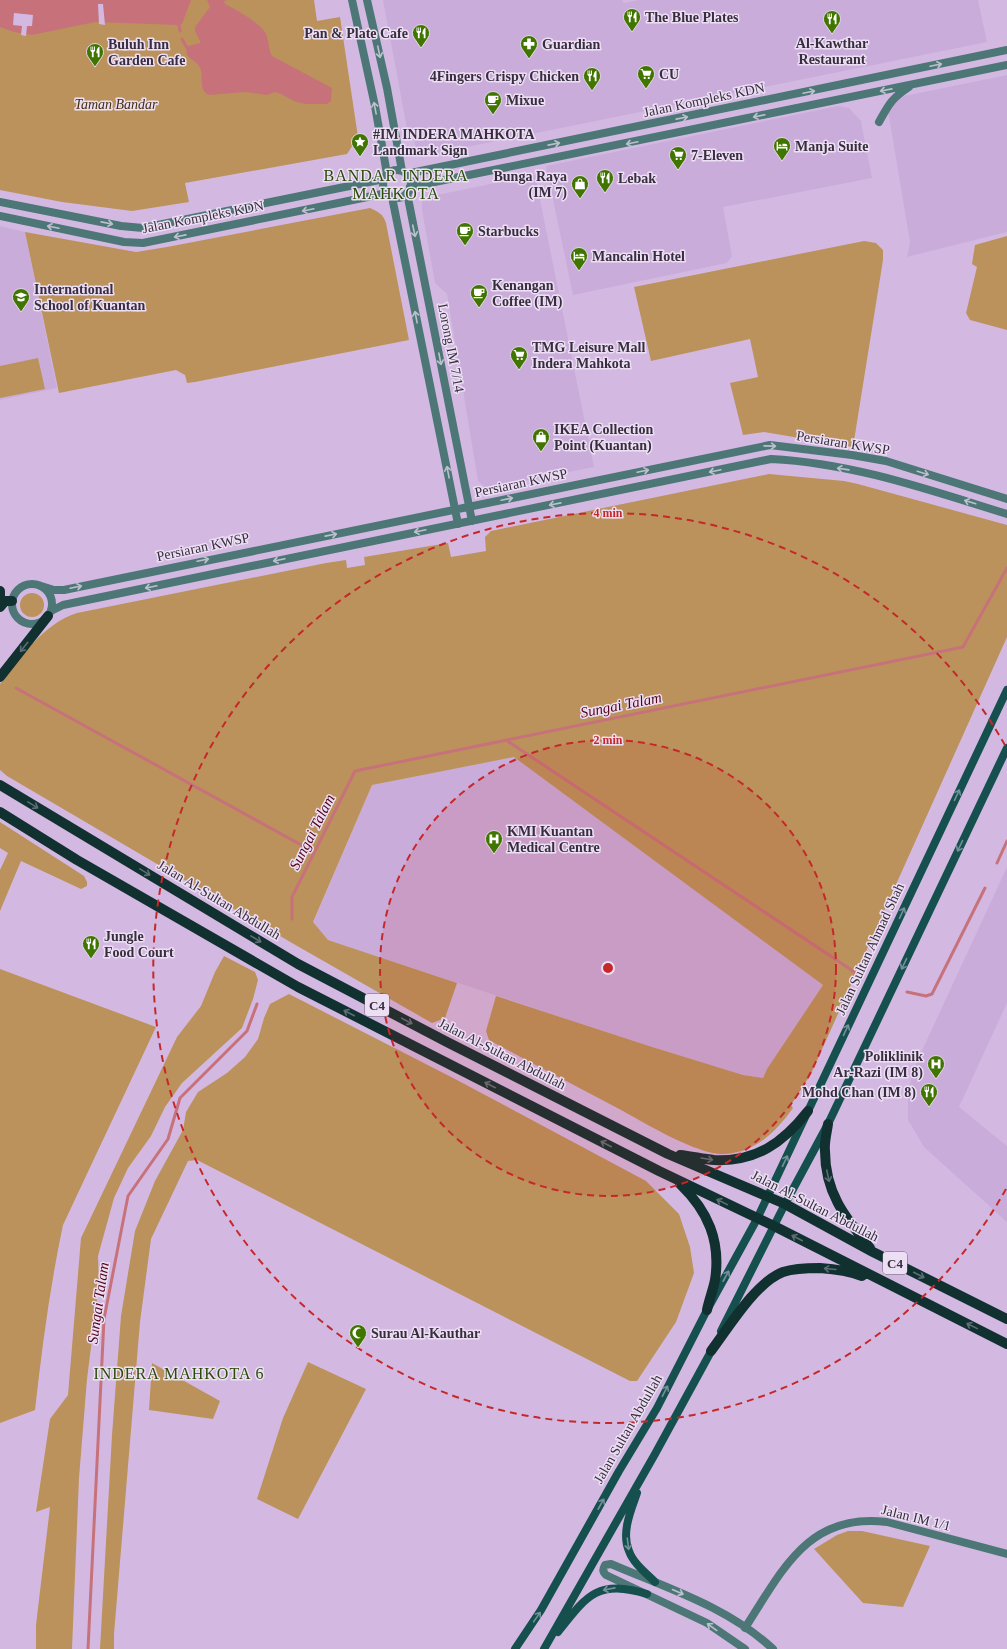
<svg xmlns="http://www.w3.org/2000/svg" width="1007" height="1649" font-family="Georgia,serif">
<rect width="100%" height="100%" fill="#d3b9e2"/>
<path fill="#caacdb" d="M383,0H622L624,3L639,0H978L987,42L422,156L421,152L416,150L413,133L408,134Z
M1007,75V232L907,257L910,242L888,111L899,97Z
M838,106L849,108L861,121L872,178L723,207L732,256L727,263L573,295L546,166Z
M535,175L594,467L489,488L485,487L478,481L447,294L435,283L422,210V201L427,197Z
M0,226L25,232L57,388L0,400Z
M514,756L823,985L767,1069L763,1078L743,1075L649,1046L328,940L313,923L372,785Z
M1007,867V1003L959,1107L1007,1146V1222L924,1147L908,1120V1095L913,1070Z"/>
<path fill="#bb925b" d="M0,0H314L317,21L340,17L358,137L347,154L185,183L189,202L132,211L62,202L0,190Z
M370,208C379,212 383,214 386,223L409,340L195,382L187,383L185,375L176,370L59,393L25,232L136,252L167,247Z
M1007,236V330L970,320L966,313L977,267L972,264L975,245Z
M864,241L876,243L883,250V260L853,447L764,432L743,435L730,383L758,377L750,339L651,361L634,287Z
M38,358L45,389L0,398V366Z
M769,474L844,481L858,484L1007,525V637L811,1074L791,1105L793,1108C776,1132 754,1154 722,1154C697,1154 646,1124 623,1111C578,1087 533,1064 489,1040L486,1031L496,996L649,1046L743,1075L763,1078L767,1069L823,985L514,757L372,785L313,922L328,940L457,983L445,1018L432,1023L292,943L7,776L0,770V684C21,657 43,624 77,613L326,563L346,560L347,568L365,565L364,557L448,543L451,557L486,551L485,537L491,531Z
M20 605a12 12 0 1 1 24 0a12 12 0 1 1-24 0Z
M0,822L84,876L87,882V886L81,889L21,861L0,911V870L8,853L0,848Z
M224,956L255,972L258,980L253,999L242,1028L182,1083L165,1107L151,1136L128,1168L114,1198L98,1256L99,1284L87,1379L79,1478L72,1649H36V1625L50,1507L36,1512L50,1419L68,1395L81,1238L177,1037L201,1006L215,972Z
M0,969L156,1027L63,1225C50,1286 42,1348 35,1410L0,1423Z
M289,994L455,1079L646,1181L679,1214L690,1247L694,1273L676,1322L637,1381H630L197,1160L188,1161L151,1239L140,1322L114,1634V1649H100L112,1435L121,1316L135,1231L155,1181L183,1130L186,1112L198,1092L227,1073L245,1057L258,1039L264,1018L270,1004Z
M308,1362L366,1389L298,1519L257,1499L283,1418Z
M152,1363L220,1401L213,1419L149,1410Z
M848,1531H862L930,1546L903,1607L863,1603L814,1549L837,1535Z"/>
<path fill="#c7727b" d="M0,0H191L182,24L179,25L95,22L32,35L14,32L0,27Z
M207,0H228L224,1L225,4C235,9 258,22 265,32C269,38 268,49 272,56L332,88L331,101L327,104H305L294,101L281,94L275,92L267,95L246,92L209,95C197,90 205,75 199,66C194,58 182,58 188,46L200,43V41L195,31V27L210,7Z"/>
<path fill="#d3b9e2" d="M98,4H103L105,25L99,24Z
M14,13L33,15L32,26H27L26,36L21,35L22,26L13,25Z"/>
<g fill="none" stroke-linecap="round" stroke-linejoin="round">
<path stroke="#c7727b" stroke-width="3" d="M179,25L180,31
M182,39L187,48
M16,688L314,852
M506,740L856,973
M997,863L1007,841
M292,919V897L355,771L963,647L1007,568
M907,992L926,996L932,994L985,888
M88,1649L104,1319L128,1196L168,1139L180,1098L247,1031L257,1004"/>
<path stroke="#4c7776" stroke-width="8" d="M352,0L375,106L387,174
M367,0L387,88L402,171
M879,122C889,104 891,99 909,87
M383 184a14 14 0 1 1 28 0a14 14 0 1 1-28 0Z
M406,174L1007,50
M410,187L1007,65
M407,193L472,521
M392,197L458,524
M0,202L121,226L143,228L384,179
M0,216L124,242L143,243L387,193
M12 604a20 20 0 1 1 40 0a20 20 0 1 1-40 0Z
M38,585L54,590H64L770,445L852,455L886,461L1007,499
M51,611L63,605L771,459C853,463 929,490 1007,514
M745,1628C782,1571 808,1512 887,1522L1007,1554
M745,1649L707,1623L606,1575C602,1571 603,1569 605,1565L611,1564C667,1588 728,1607 773,1649"/>
<path stroke="#15504f" stroke-width="8" d="M721,1331L785,1204L828,1124L1007,748
M637,1493C631,1510 621,1533 629,1551C633,1563 646,1573 655,1582
M558,1632C587,1595 598,1579 647,1594
M515,1649L541,1610L619,1471L657,1408L707,1310L757,1219L1007,690
M544,1649L655,1454L714,1346"/>
<path stroke="#113030" stroke-width="10" d="M0,591V599
M0,607L5,601H12
M0,677L48,616
M0,785L298,964L447,1042L668,1154L785,1204L873,1252L1007,1319
M0,812L77,860L298,987L659,1171L774,1226L1007,1344
M828,1124C827,1132 824,1142 825,1151C825,1193 845,1217 870,1248
M680,1155C691,1156 703,1159 714,1160C756,1162 783,1143 808,1111
M680,1184C708,1211 721,1241 715,1280C713,1290 709,1300 707,1310
M711,1351C729,1327 756,1282 783,1272C795,1268 808,1268 820,1268C834,1269 849,1271 862,1276"/>
</g>
<defs><path id="oneway-shaft" d="M-6 0H5M1.5-3L5.5 0L1.5 3" fill="none" stroke-width="1.6" stroke-linecap="round" stroke-linejoin="round"/></defs>
<g stroke="#bcc0ce">
<use href="#oneway-shaft" transform="translate(379 52) rotate(78)"/>
<use href="#oneway-shaft" transform="translate(936 65) rotate(-12)"/>
<use href="#oneway-shaft" transform="translate(886 90) rotate(169)"/>
<use href="#oneway-shaft" transform="translate(809 92) rotate(-12)"/>
<use href="#oneway-shaft" transform="translate(375 108) rotate(-101)"/>
<use href="#oneway-shaft" transform="translate(759 116) rotate(168)"/>
<use href="#oneway-shaft" transform="translate(682 118) rotate(-11)"/>
<use href="#oneway-shaft" transform="translate(632 143) rotate(168)"/>
<use href="#oneway-shaft" transform="translate(554 144) rotate(-11)"/>
<use href="#oneway-shaft" transform="translate(308 210) rotate(168)"/>
<use href="#oneway-shaft" transform="translate(107 223) rotate(11)"/>
<use href="#oneway-shaft" transform="translate(53 227) rotate(-168)"/>
<use href="#oneway-shaft" transform="translate(414 231) rotate(78)"/>
<use href="#oneway-shaft" transform="translate(180 236) rotate(169)"/>
<use href="#oneway-shaft" transform="translate(416 317) rotate(-101)"/>
<use href="#oneway-shaft" transform="translate(440 359) rotate(79)"/>
<use href="#oneway-shaft" transform="translate(770 446) rotate(1)"/>
<use href="#oneway-shaft" transform="translate(843 469) rotate(-172)"/>
<use href="#oneway-shaft" transform="translate(643 471) rotate(-12)"/>
<use href="#oneway-shaft" transform="translate(715 471) rotate(168)"/>
<use href="#oneway-shaft" transform="translate(448 472) rotate(-101)"/>
<use href="#oneway-shaft" transform="translate(923 473) rotate(17)"/>
<use href="#oneway-shaft" transform="translate(507 499) rotate(-12)"/>
<use href="#oneway-shaft" transform="translate(970 502) rotate(-163)"/>
<use href="#oneway-shaft" transform="translate(555 504) rotate(169)"/>
<use href="#oneway-shaft" transform="translate(420 531) rotate(168)"/>
<use href="#oneway-shaft" transform="translate(331 535) rotate(-11)"/>
<use href="#oneway-shaft" transform="translate(203 560) rotate(-12)"/>
<use href="#oneway-shaft" transform="translate(279 560) rotate(168)"/>
<use href="#oneway-shaft" transform="translate(76 587) rotate(-12)"/>
<use href="#oneway-shaft" transform="translate(151 587) rotate(168)"/>
<use href="#oneway-shaft" transform="translate(678 1592) rotate(24)"/>
<use href="#oneway-shaft" transform="translate(712 1627) rotate(-144)"/>
</g>
<g stroke="#5e6d75">
<use href="#oneway-shaft" transform="translate(24 647) rotate(129)"/>
<use href="#oneway-shaft" transform="translate(33 805) rotate(31)"/>
<use href="#oneway-shaft" transform="translate(145 872) rotate(31)"/>
<use href="#oneway-shaft" transform="translate(256 939) rotate(31)"/>
<use href="#oneway-shaft" transform="translate(349 1013) rotate(-153)"/>
<use href="#oneway-shaft" transform="translate(407 1021) rotate(28)"/>
<use href="#oneway-shaft" transform="translate(490 1085) rotate(-153)"/>
<use href="#oneway-shaft" transform="translate(606 1144) rotate(-153)"/>
<use href="#oneway-shaft" transform="translate(707 1159) rotate(9)"/>
<use href="#oneway-shaft" transform="translate(828 1176) rotate(78)"/>
<use href="#oneway-shaft" transform="translate(722 1202) rotate(-154)"/>
<use href="#oneway-shaft" transform="translate(797 1238) rotate(-153)"/>
<use href="#oneway-shaft" transform="translate(830 1269) rotate(-175)"/>
<use href="#oneway-shaft" transform="translate(919 1275) rotate(27)"/>
<use href="#oneway-shaft" transform="translate(972 1326) rotate(-154)"/>
</g>
<g stroke="#769099">
<use href="#oneway-shaft" transform="translate(957 795) rotate(-65)"/>
<use href="#oneway-shaft" transform="translate(960 846) rotate(115)"/>
<use href="#oneway-shaft" transform="translate(902 913) rotate(-65)"/>
<use href="#oneway-shaft" transform="translate(904 964) rotate(115)"/>
<use href="#oneway-shaft" transform="translate(846 1030) rotate(-65)"/>
<use href="#oneway-shaft" transform="translate(785 1161) rotate(-65)"/>
<use href="#oneway-shaft" transform="translate(726 1276) rotate(-61)"/>
<use href="#oneway-shaft" transform="translate(665 1391) rotate(-63)"/>
<use href="#oneway-shaft" transform="translate(601 1504) rotate(-61)"/>
<use href="#oneway-shaft" transform="translate(628 1544) rotate(83)"/>
<use href="#oneway-shaft" transform="translate(609 1589) rotate(169)"/>
<use href="#oneway-shaft" transform="translate(537 1617) rotate(-55)"/>
</g>
<circle cx="608" cy="968" r="228" fill="#c6282a" fill-opacity=".12"/>
<g fill="none" stroke="#c6282a" stroke-width="2" stroke-dasharray="7 5">
<circle cx="608" cy="968" r="228"/>
<path d="M1006 1189A455 455 0 1 1 1006 747"/>
</g>
<defs>
<symbol id="restaurant-pin" viewBox="-11 -11 22 30"><path d="M0 17L-7.5 6A9.5 9.5 0 1 1 7.5 6Z" fill="#407500" stroke="#ecdff4"/><path d="M-5-6h1v4h1v-4h1v4h1v-4h1v5L-1.5 .5V6h-2V.5L-5-1ZM5-6V6H3V1.5H1.5Q1.5-4 5-6Z" fill="#fff"/></symbol>
<symbol id="pharmacy-pin" viewBox="-11 -11 22 30"><path d="M0 17L-7.5 6A9.5 9.5 0 1 1 7.5 6Z" fill="#407500" stroke="#ecdff4"/><path d="M-2-6h4v4h4v4h-4v4h-4v-4h-4v-4h4Z" fill="#fff"/></symbol>
<symbol id="supermarket-pin" viewBox="-11 -11 22 30"><path d="M0 17L-7.5 6A9.5 9.5 0 1 1 7.5 6Z" fill="#407500" stroke="#ecdff4"/><path d="M-6-5.5h2.5l.6 2H6L4.5 2H-2.5L-4.4-4H-6ZM-1.5 3.2a1.3 1.3 0 1 0 .1 0ZM3 3.2a1.3 1.3 0 1 0 .1 0Z" fill="#fff"/></symbol>
<symbol id="cafe-pin" viewBox="-11 -11 22 30"><path d="M0 17L-7.5 6A9.5 9.5 0 1 1 7.5 6Z" fill="#407500" stroke="#ecdff4"/><path d="M-5.5-4.5H6V0H3Q3 3.5 0 3.5H-2.5Q-5.5 3.5-5.5 0ZM3-3.2v2h1.7v-2ZM-6 4.5H4V6H-6Z" fill="#fff"/></symbol>
<symbol id="sight-pin" viewBox="-11 -11 22 30"><path d="M0 17L-7.5 6A9.5 9.5 0 1 1 7.5 6Z" fill="#407500" stroke="#ecdff4"/><path d="M0-6L1.8-2.2L6-1.7L2.9 1.2L3.7 5.4L0 3.3L-3.7 5.4L-2.9 1.2L-6-1.7L-1.8-2.2Z" fill="#fff"/></symbol>
<symbol id="hotel-pin" viewBox="-11 -11 22 30"><path d="M0 17L-7.5 6A9.5 9.5 0 1 1 7.5 6Z" fill="#407500" stroke="#ecdff4"/><path d="M-6-4.5h1.5V1H6V5H4.5V3h-9V5H-6ZM-4 0a1.8 1.8 0 1 1 3.6 0ZM.5 0V-2.5h3Q6-2.5 6 0Z" fill="#fff"/></symbol>
<symbol id="shop-pin" viewBox="-11 -11 22 30"><path d="M0 17L-7.5 6A9.5 9.5 0 1 1 7.5 6Z" fill="#407500" stroke="#ecdff4"/><path d="M-5-2.5h2.3a2.7 3.5 0 0 1 5.4 0H5L5.5 6h-11ZM-1.5-2.5h3a1.5 2.3 0 0 0-3 0Z" fill="#fff"/></symbol>
<symbol id="school-pin" viewBox="-11 -11 22 30"><path d="M0 17L-7.5 6A9.5 9.5 0 1 1 7.5 6Z" fill="#407500" stroke="#ecdff4"/><path d="M0-5L7-2L0 1L-7-2ZM-4 1L0 2.5L4 1V4Q0 6-4 4Z" fill="#fff"/></symbol>
<symbol id="hospital-pin" viewBox="-11 -11 22 30"><path d="M0 17L-7.5 6A9.5 9.5 0 1 1 7.5 6Z" fill="#407500" stroke="#ecdff4"/><path d="M-5-5h3v3.5h4V-5h3V5h-3V1.5h-4V5h-3Z" fill="#fff"/></symbol>
<symbol id="mosque-pin" viewBox="-11 -11 22 30"><path d="M0 17L-7.5 6A9.5 9.5 0 1 1 7.5 6Z" fill="#407500" stroke="#ecdff4"/><path d="M3.5-4.9A6 6 0 1 0 3.5 4.9A5 5 0 1 1 3.5-4.9Z" fill="#fff"/></symbol>
</defs>
<g fill-rule="evenodd">
<use href="#restaurant-pin" x="622" y="7" width="20" height="27"/>
<use href="#restaurant-pin" x="822" y="9" width="20" height="27"/>
<use href="#restaurant-pin" x="411" y="23" width="20" height="27"/>
<use href="#pharmacy-pin" x="519" y="34" width="20" height="27"/>
<use href="#restaurant-pin" x="85" y="42" width="20" height="27"/>
<use href="#supermarket-pin" x="636" y="64" width="20" height="27"/>
<use href="#restaurant-pin" x="582" y="66" width="20" height="27"/>
<use href="#cafe-pin" x="483" y="90" width="20" height="27"/>
<use href="#sight-pin" x="350" y="132" width="20" height="27"/>
<use href="#hotel-pin" x="772" y="136" width="20" height="27"/>
<use href="#supermarket-pin" x="668" y="145" width="20" height="27"/>
<use href="#restaurant-pin" x="595" y="168" width="20" height="27"/>
<use href="#shop-pin" x="570" y="174" width="20" height="27"/>
<use href="#cafe-pin" x="455" y="221" width="20" height="27"/>
<use href="#hotel-pin" x="569" y="246" width="20" height="27"/>
<use href="#cafe-pin" x="469" y="283" width="20" height="27"/>
<use href="#school-pin" x="11" y="287" width="20" height="27"/>
<use href="#supermarket-pin" x="509" y="345" width="20" height="27"/>
<use href="#shop-pin" x="531" y="427" width="20" height="27"/>
<use href="#hospital-pin" x="484" y="829" width="20" height="27"/>
<use href="#restaurant-pin" x="81" y="934" width="20" height="27"/>
<use href="#hospital-pin" x="926" y="1054" width="20" height="27"/>
<use href="#restaurant-pin" x="919" y="1082" width="20" height="27"/>
<use href="#mosque-pin" x="348" y="1323" width="20" height="27"/>
</g>
<g text-anchor="middle" dominant-baseline="central" stroke-width="3" stroke-linejoin="round" paint-order="stroke">
<g fill="#ecdff4" stroke="#6e6275" stroke-width="1">
<rect x="365" y="994" width="24" height="22" rx="3"/>
<rect x="883" y="1252" width="24" height="22" rx="3"/>
</g>
<g font-size="13" font-weight="bold" fill="#382d3e">
<text x="377" y="1005">C4</text>
<text x="895" y="1263">C4</text>
</g>
<g font-size="14" font-weight="bold" fill="#382d3e" stroke="#ecdff4" text-anchor="start">
<text x="645" y="17">The Blue Plates</text>
<text x="408" y="33" text-anchor="end">Pan &amp; Plate Cafe</text>
<text x="832" y="43" text-anchor="middle">Al-Kawthar<tspan x="832" dy="16">Restaurant</tspan></text>
<text x="108" y="44">Buluh Inn<tspan x="108" dy="16">Garden Cafe</tspan></text>
<text x="542" y="44">Guardian</text>
<text x="659" y="74">CU</text>
<text x="579" y="76" text-anchor="end">4Fingers Crispy Chicken</text>
<text x="506" y="100">Mixue</text>
<text x="373" y="134">#IM INDERA MAHKOTA<tspan x="373" dy="16">Landmark Sign</tspan></text>
<text x="795" y="146">Manja Suite</text>
<text x="691" y="155">7-Eleven</text>
<text x="567" y="176" text-anchor="end">Bunga Raya<tspan x="567" dy="16">(IM 7)</tspan></text>
<text x="618" y="178">Lebak</text>
<text x="478" y="231">Starbucks</text>
<text x="592" y="256">Mancalin Hotel</text>
<text x="492" y="285">Kenangan<tspan x="492" dy="16">Coffee (IM)</tspan></text>
<text x="34" y="289">International<tspan x="34" dy="16">School of Kuantan</tspan></text>
<text x="532" y="347">TMG Leisure Mall<tspan x="532" dy="16">Indera Mahkota</tspan></text>
<text x="554" y="429">IKEA Collection<tspan x="554" dy="16">Point (Kuantan)</tspan></text>
<text x="507" y="831">KMI Kuantan<tspan x="507" dy="16">Medical Centre</tspan></text>
<text x="104" y="936">Jungle<tspan x="104" dy="16">Food Court</tspan></text>
<text x="923" y="1056" text-anchor="end">Poliklinik<tspan x="923" dy="16">Ar-Razi (IM 8)</tspan></text>
<text x="916" y="1092" text-anchor="end">Mohd Chan (IM 8)</text>
<text x="371" y="1333">Surau Al-Kauthar</text>
</g>
<g font-size="14" fill="#382d3e" stroke="#ecdff4">
<text transform="translate(704 100) rotate(-12)">Jalan Kompleks KDN</text>
<text transform="translate(203 217) rotate(-11)">Jalan Kompleks KDN</text>
<text transform="translate(451 348) rotate(79)">Lorong IM 7/14</text>
<text transform="translate(843 443) rotate(9)">Persiaran KWSP</text>
<text transform="translate(521 483) rotate(-12)">Persiaran KWSP</text>
<text transform="translate(203 547) rotate(-12)">Persiaran KWSP</text>
<text transform="translate(219 900) rotate(31)">Jalan Al-Sultan Abdullah</text>
<text transform="translate(870 949) rotate(-65)">Jalan Sultan Ahmad Shah</text>
<text transform="translate(502 1054) rotate(27)">Jalan Al-Sultan Abdullah</text>
<text transform="translate(815 1206) rotate(27)">Jalan Al-Sultan Abdullah</text>
<text transform="translate(628 1429) rotate(-60)">Jalan Sultan Abdullah</text>
<text transform="translate(916 1518) rotate(14)">Jalan IM 1/1</text>
</g>
<g font-size="14" font-style="italic" fill="#422d0d" stroke="#ecdff4">
<text x="116" y="104">Taman Bandar</text>
</g>
<g font-size="15" font-style="italic" fill="#530319" stroke="#ecdff4">
<text transform="translate(621 705) rotate(-11)">Sungai Talam</text>
<text transform="translate(312 832) rotate(-63)">Sungai Talam</text>
<text transform="translate(98 1303) rotate(-82)">Sungai Talam</text>
</g>
<g font-size="16" letter-spacing="1" fill="#284a06" stroke="#ecdff4">
<text x="396" y="175">BANDAR INDERA<tspan x="396" dy="18">MAHKOTA</tspan></text>
<text x="179" y="1373">INDERA MAHKOTA 6</text>
</g>
</g>
<circle cx="608" cy="968" r="6" fill="#c6282a" stroke="#ecdff4" stroke-width="2"/>
<g font-size="12" text-anchor="middle" font-weight="bold" fill="#c6282a" stroke="#ecdff4" stroke-width="3" stroke-linejoin="round" paint-order="stroke">
<text x="608" y="517">4 min</text>
<text x="608" y="744">2 min</text>
</g>
</svg>
